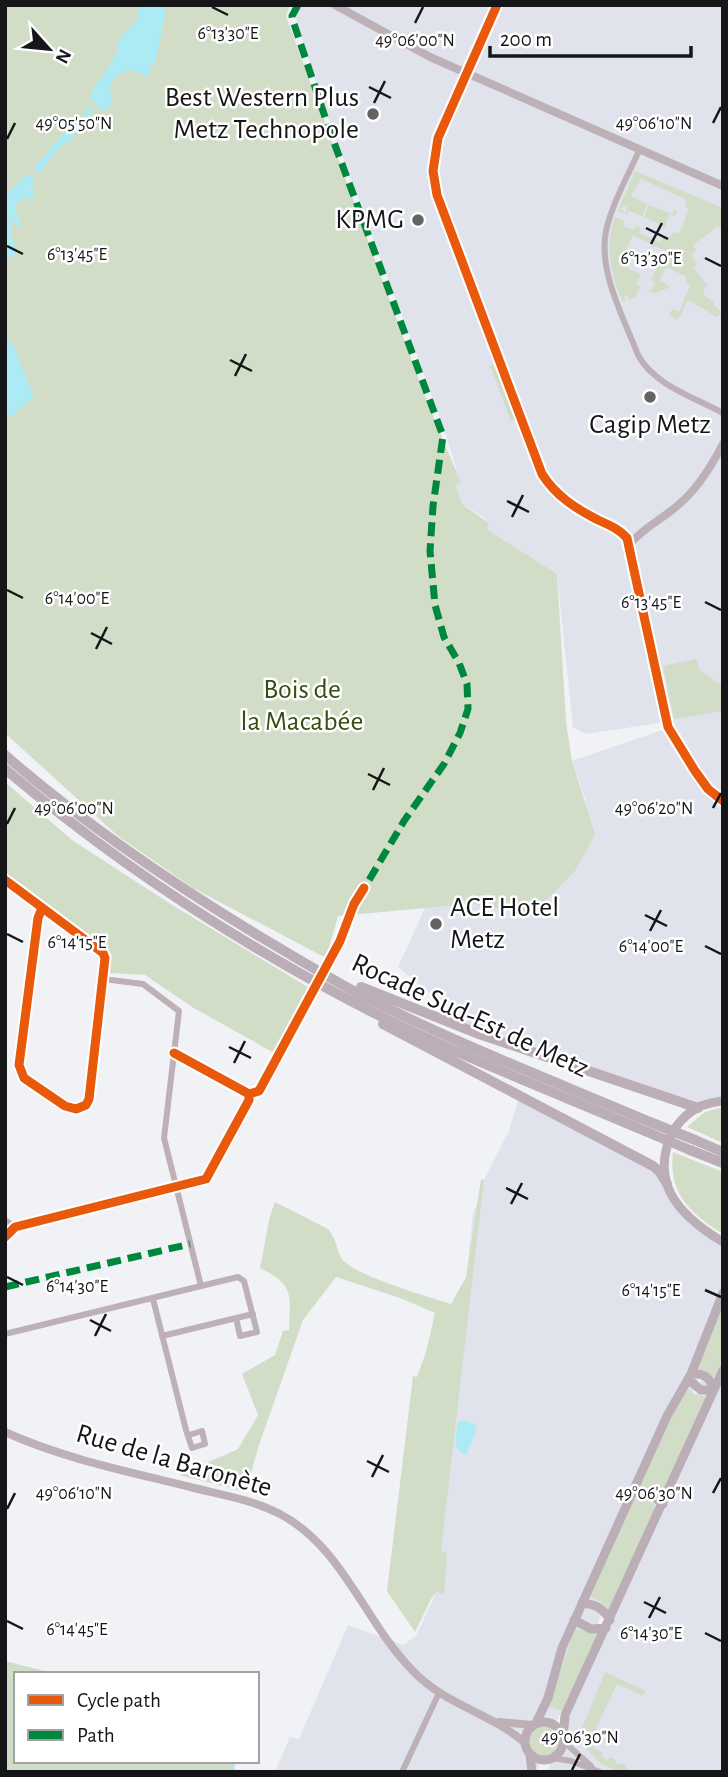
<svg xmlns="http://www.w3.org/2000/svg" width="728" height="1777" font-family="'Alegreya Sans',sans-serif">
<rect width="100%" height="100%" fill="#f1f2f6"/>
<path fill="#e0e3ec" d="M302,5H723V1101L698,1108L479,1034L398,967L425,908L471,904L533,913L586,801L572,761L668,728L666,722L586,734L573,727L557,574L486,528L489,524L482,516L463,505L456,485L460,482L444,428L322,101L295,16Z
M519,1097L653,1166L678,1204L723,1242V1321L536,1772H275L290,1737L299,1739L348,1625L403,1645L416,1636L436,1593L473,1213L482,1194L484,1180L509,1131Z
M723,1325V1772H547Z"/>
<path fill="#d2ddc8" d="M5,5H290L286,16L424,394L461,483L456,486L463,505L489,523L487,529L557,574L566,722L572,761L595,834L575,871L533,914L471,904L338,916L326,958L193,888L118,836L5,733Z
M635,171L723,208V228L721,229L718,226L693,245L696,250L691,255L698,264L694,268L707,285L704,289V295L714,302L713,304L722,313L717,317L688,300L678,320L669,315L672,309L679,312L690,286L686,281L687,277L666,267L660,280L671,287L654,293L646,290H651L655,282L651,280L660,260L664,262L669,252L654,246L652,251L653,245L633,235L622,259L623,264L629,267V269L641,274L636,284L641,286L636,296L629,300L627,296L624,297L626,301H622C611,272 604,247 615,217L624,221L623,226L634,230L636,226L641,228L639,233L660,242L662,238L670,237L674,232L679,234L689,209L685,207L687,200L641,179L631,196L647,204L642,216L629,211L627,215L625,214L628,208L623,206L621,209L624,211L623,214L618,211Z
M649,205L672,214L675,209L677,210L675,216L670,214L665,225L669,229L665,227L663,231V226L644,217Z
M493,364H496L516,418L509,422L510,419L491,368L489,367Z
M696,659L700,670L723,686V711L674,719L663,666Z
M5,782L72,840L169,903L311,989L276,1054L192,1007L145,975L109,973V960L112,954L21,884L5,875Z
M723,1107V1143L687,1127L705,1112Z
M673,1152L723,1172V1234C690,1213 668,1193 673,1152Z
M481,1179L484,1180L441,1550L447,1554L444,1595L437,1591L431,1599L415,1632L387,1591L413,1376L417,1377L426,1352L435,1313L400,1298L336,1277L303,1320L258,1448L246,1492L179,1475L238,1449L258,1415L242,1374L275,1355L283,1331L289,1330C290,1295 295,1285 260,1268C265,1248 267,1220 275,1202L328,1229C337,1239 336,1250 342,1259C355,1276 429,1297 451,1304L466,1277Z
M723,1302V1360L714,1379L705,1371L696,1368Z
M686,1387L694,1394L706,1397L663,1493L644,1489L639,1485Z
M642,1496L654,1504V1513L608,1610L601,1602L589,1596L632,1501Z
M575,1629L599,1633L562,1711L549,1706Z
M5,1661L57,1674H16V1761H231L237,1772H5Z
M605,1672L646,1691L643,1696L617,1684L590,1741L594,1743L593,1748L603,1752L601,1757L608,1760L610,1757L616,1760L615,1763L627,1765L626,1768L632,1772C604,1772 593,1758 578,1738Z
M529 1741a15 15 0 1 1 30 0a15 15 0 1 1-30 0Z"/>
<path fill="#aceaf4" d="M137,5H167L155,64H152L148,78C127,60 102,78 113,103L104,112L89,97C97,82 108,69 116,54C119,48 117,43 120,38C130,25 141,23 137,5Z
M89,106L93,111L70,141L58,149L39,174L34,167L64,133L79,122Z
M28,173L34,179L32,192L35,199L33,200L27,198L20,199C12,208 18,215 21,225L17,226L14,221H11L12,232L10,234L17,251L15,256L6,258L5,196Z
M5,337L14,347L34,397L5,421Z
M462,1420L474,1424L477,1428L466,1455C451,1449 456,1436 458,1423Z"/>
<g fill="none" stroke-linecap="round" stroke-linejoin="round">
<path stroke="#aceaf4" stroke-width="2" d="M6,339L7,327
M229,1772L237,1761"/>
<path stroke="#bdb0b7" stroke-width="6" d="M639,151C627,177 612,204 606,231C598,272 624,318 638,355C654,385 694,397 723,413
M5,880L103,953L105,958L89,1099L86,1105L76,1109L65,1106L24,1078L19,1065L38,918L42,908
M5,1220L15,1227
M5,1237L15,1227L206,1179L249,1100V1094L174,1053
M201,1286L238,1277L244,1281L257,1332L240,1336L236,1318
M153,1299L186,1430L192,1448L205,1444L202,1431L189,1435
M5,1334L201,1286L164,1138L179,1011L143,984L103,979
M162,1336L253,1314
M563,1741L591,1766
M553,1758L571,1761L600,1772
M402,1772L439,1693"/>
<path stroke="#bdb0b7" stroke-width="8" d="M335,5L430,57L723,186
M497,5L438,138L433,171L437,195L542,474C556,496 575,508 598,520C609,525 619,529 627,538L668,727L695,771L708,789L723,801
M630,544C643,528 661,520 677,506C697,490 711,467 723,444
M5,1432C64,1459 131,1472 194,1488C223,1495 253,1500 280,1514C343,1547 365,1623 413,1671C444,1704 490,1713 524,1742
M499,1722L533,1725"/>
<path stroke="#bcaeb6" stroke-width="9" d="M723,1101C714,1102 704,1104 697,1108C667,1125 656,1164 671,1194C682,1215 703,1230 723,1242
M691,1374C704,1372 710,1378 714,1390
M688,1379L701,1390H714
M633,1492L651,1495L663,1504
M582,1603C595,1604 603,1608 610,1620
M574,1620L591,1629L606,1628
M525 1741a19 19 0 1 1 38 0a19 19 0 1 1-38 0Z
M536,1723L548,1698L562,1648L667,1416L691,1374L723,1293
M563,1738L565,1715L723,1370
M530,1755L532,1772"/>
<path stroke="#bbaeb6" stroke-width="10" d="M5,755C84,824 170,882 259,936C295,957 332,980 369,999C460,1045 556,1082 650,1122
M5,769C117,864 241,945 372,1012C460,1056 554,1092 645,1131
M361,987L479,1034L698,1108
M383,1024L653,1166L659,1171L667,1184
M695,1140L723,1152
M690,1150L723,1163"/>
<path stroke="#bbaeb6" stroke-width="10" d="M650,1122L695,1140
M645,1131L690,1150"/>
<path stroke="#00873e" stroke-width="7" stroke-dasharray="14 7" stroke-linecap="butt" d="M298,5L292,16L293,21L329,129L443,436L433,506L430,551L435,605L444,637L459,663L467,684L468,709L460,733L444,764L404,821L362,892
M5,1287L190,1244"/>
<defs>
<path id="cycleway" d="M497,5L438,138L433,171L437,195L542,474C556,496 575,508 598,520C609,525 619,529 627,538L668,727L695,771L708,789L723,801
M5,880L103,953L105,958L89,1099L86,1105L76,1109L65,1106L24,1078L19,1065L38,918L42,908
M249,1094L259,1091L340,941L354,904L364,888
M5,1237L15,1227L206,1179L249,1100V1094L174,1053"/>
</defs>
<use href="#cycleway" stroke="#fff" stroke-width="13"/>
<use href="#cycleway" stroke="#e8590c" stroke-width="9"/>
</g>
<path fill="none" stroke="#161619" stroke-width="2.5" d="M212,7L228,15M415,23L423,7M369,87L391,98M374,103L385,81M713,123L721,107M7,139L15,123M646,228L668,239M651,244L662,223M7,246L23,254M705,258L721,266M230,360L252,371M235,376L246,354M507,501L529,512M512,517L523,495M7,590L23,598M705,602L721,610M91,633L112,644M96,649L107,627M368,774L390,785M373,790L384,768M713,808L721,793M7,824L15,808M645,915L667,926M650,931L661,910M7,934L23,942M705,946L721,954M229,1047L251,1058M234,1063L245,1041M506,1188L528,1199M511,1204L522,1183M7,1277L23,1285M705,1290L721,1297M90,1320L111,1331M95,1336L106,1314M367,1461L389,1472M372,1477L383,1455M713,1493L721,1478M7,1509L15,1493M644,1602L666,1613M649,1618L660,1597M7,1621L23,1629M705,1633L721,1641M572,1770L580,1754"/>
<g fill="#636366" stroke="#fff" stroke-width="2.5">
<circle cx="373" cy="114" r="7"/>
<circle cx="418" cy="220" r="7"/>
<circle cx="650" cy="397" r="7"/>
<circle cx="436" cy="924" r="7"/>
</g>
<g text-anchor="middle" dominant-baseline="central" stroke-width="5" stroke-linejoin="round" paint-order="stroke">
<g font-size="28" fill="#161619" stroke="#fff" text-anchor="end">
<text x="359" y="98">Best Western Plus<tspan x="359" dy="32">Metz Technopole</tspan></text>
<text x="404" y="220">KPMG</text>
<text x="650" y="425" text-anchor="middle">Cagip Metz</text>
<text x="450" y="908" text-anchor="start">ACE Hotel<tspan x="450" dy="32">Metz</tspan></text>
</g>
<g font-size="28" fill="#364d0c" stroke="#fff">
<text x="302" y="690">Bois de<tspan x="302" dy="32">la Macabée</tspan></text>
</g>
<g font-size="28" fill="#161619" stroke="#fff">
<text transform="translate(470 1016) rotate(25)">Rocade Sud-Est de Metz</text>
<text transform="translate(174 1461) rotate(16)">Rue de la Baronète</text>
</g>
</g>
<g font-size="18" text-anchor="middle" fill="#161619" stroke="#fff" stroke-width="5" stroke-linejoin="round" paint-order="stroke">
<text x="228" y="39">6°13'30"E</text>
<text x="415" y="46">49°06'00"N</text>
<text x="654" y="129">49°06'10"N</text>
<text x="74" y="129">49°05'50"N</text>
<text x="77" y="260">6°13'45"E</text>
<text x="651" y="264">6°13'30"E</text>
<text x="77" y="604">6°14'00"E</text>
<text x="651" y="608">6°13'45"E</text>
<text x="654" y="814">49°06'20"N</text>
<text x="74" y="814">49°06'00"N</text>
<text x="77" y="948">6°14'15"E</text>
<text x="651" y="952">6°14'00"E</text>
<text x="77" y="1292">6°14'30"E</text>
<text x="651" y="1296">6°14'15"E</text>
<text x="654" y="1499">49°06'30"N</text>
<text x="74" y="1499">49°06'10"N</text>
<text x="77" y="1635">6°14'45"E</text>
<text x="651" y="1639">6°14'30"E</text>
<text x="580" y="1743">49°06'30"N</text>
</g>
<rect width="728" height="1777" fill="none" stroke="#161619" stroke-width="14"/>
<rect x="14" y="1672" width="245" height="91" fill="#ffffff" stroke="#a2a2a3" stroke-width="2"/>
<rect x="28" y="1695" width="35" height="10" fill="#e8590c" stroke="#a2a2a3" stroke-width="2"/>
<text x="77" y="1707" font-size="21" fill="#161619">Cycle path</text>
<rect x="28" y="1730" width="35" height="10" fill="#00873e" stroke="#a2a2a3" stroke-width="2"/>
<text x="77" y="1742" font-size="21" fill="#161619">Path</text>
<g transform="translate(49 49) rotate(117)" stroke="#ffffff" stroke-width="5" paint-order="stroke">
<path d="M0-5L12 26L0 18L-12 26Z" fill="#161619"/>
<text y="-10" font-size="19" font-weight="bold" text-anchor="middle" fill="#161619">N</text>
</g>
<path d="M490 46v10h201v-10" fill="none" stroke="#161619" stroke-width="3.5"/>
<text x="500" y="46" font-size="21" fill="#161619" stroke="#ffffff" stroke-width="5" paint-order="stroke">200 m</text>
</svg>
